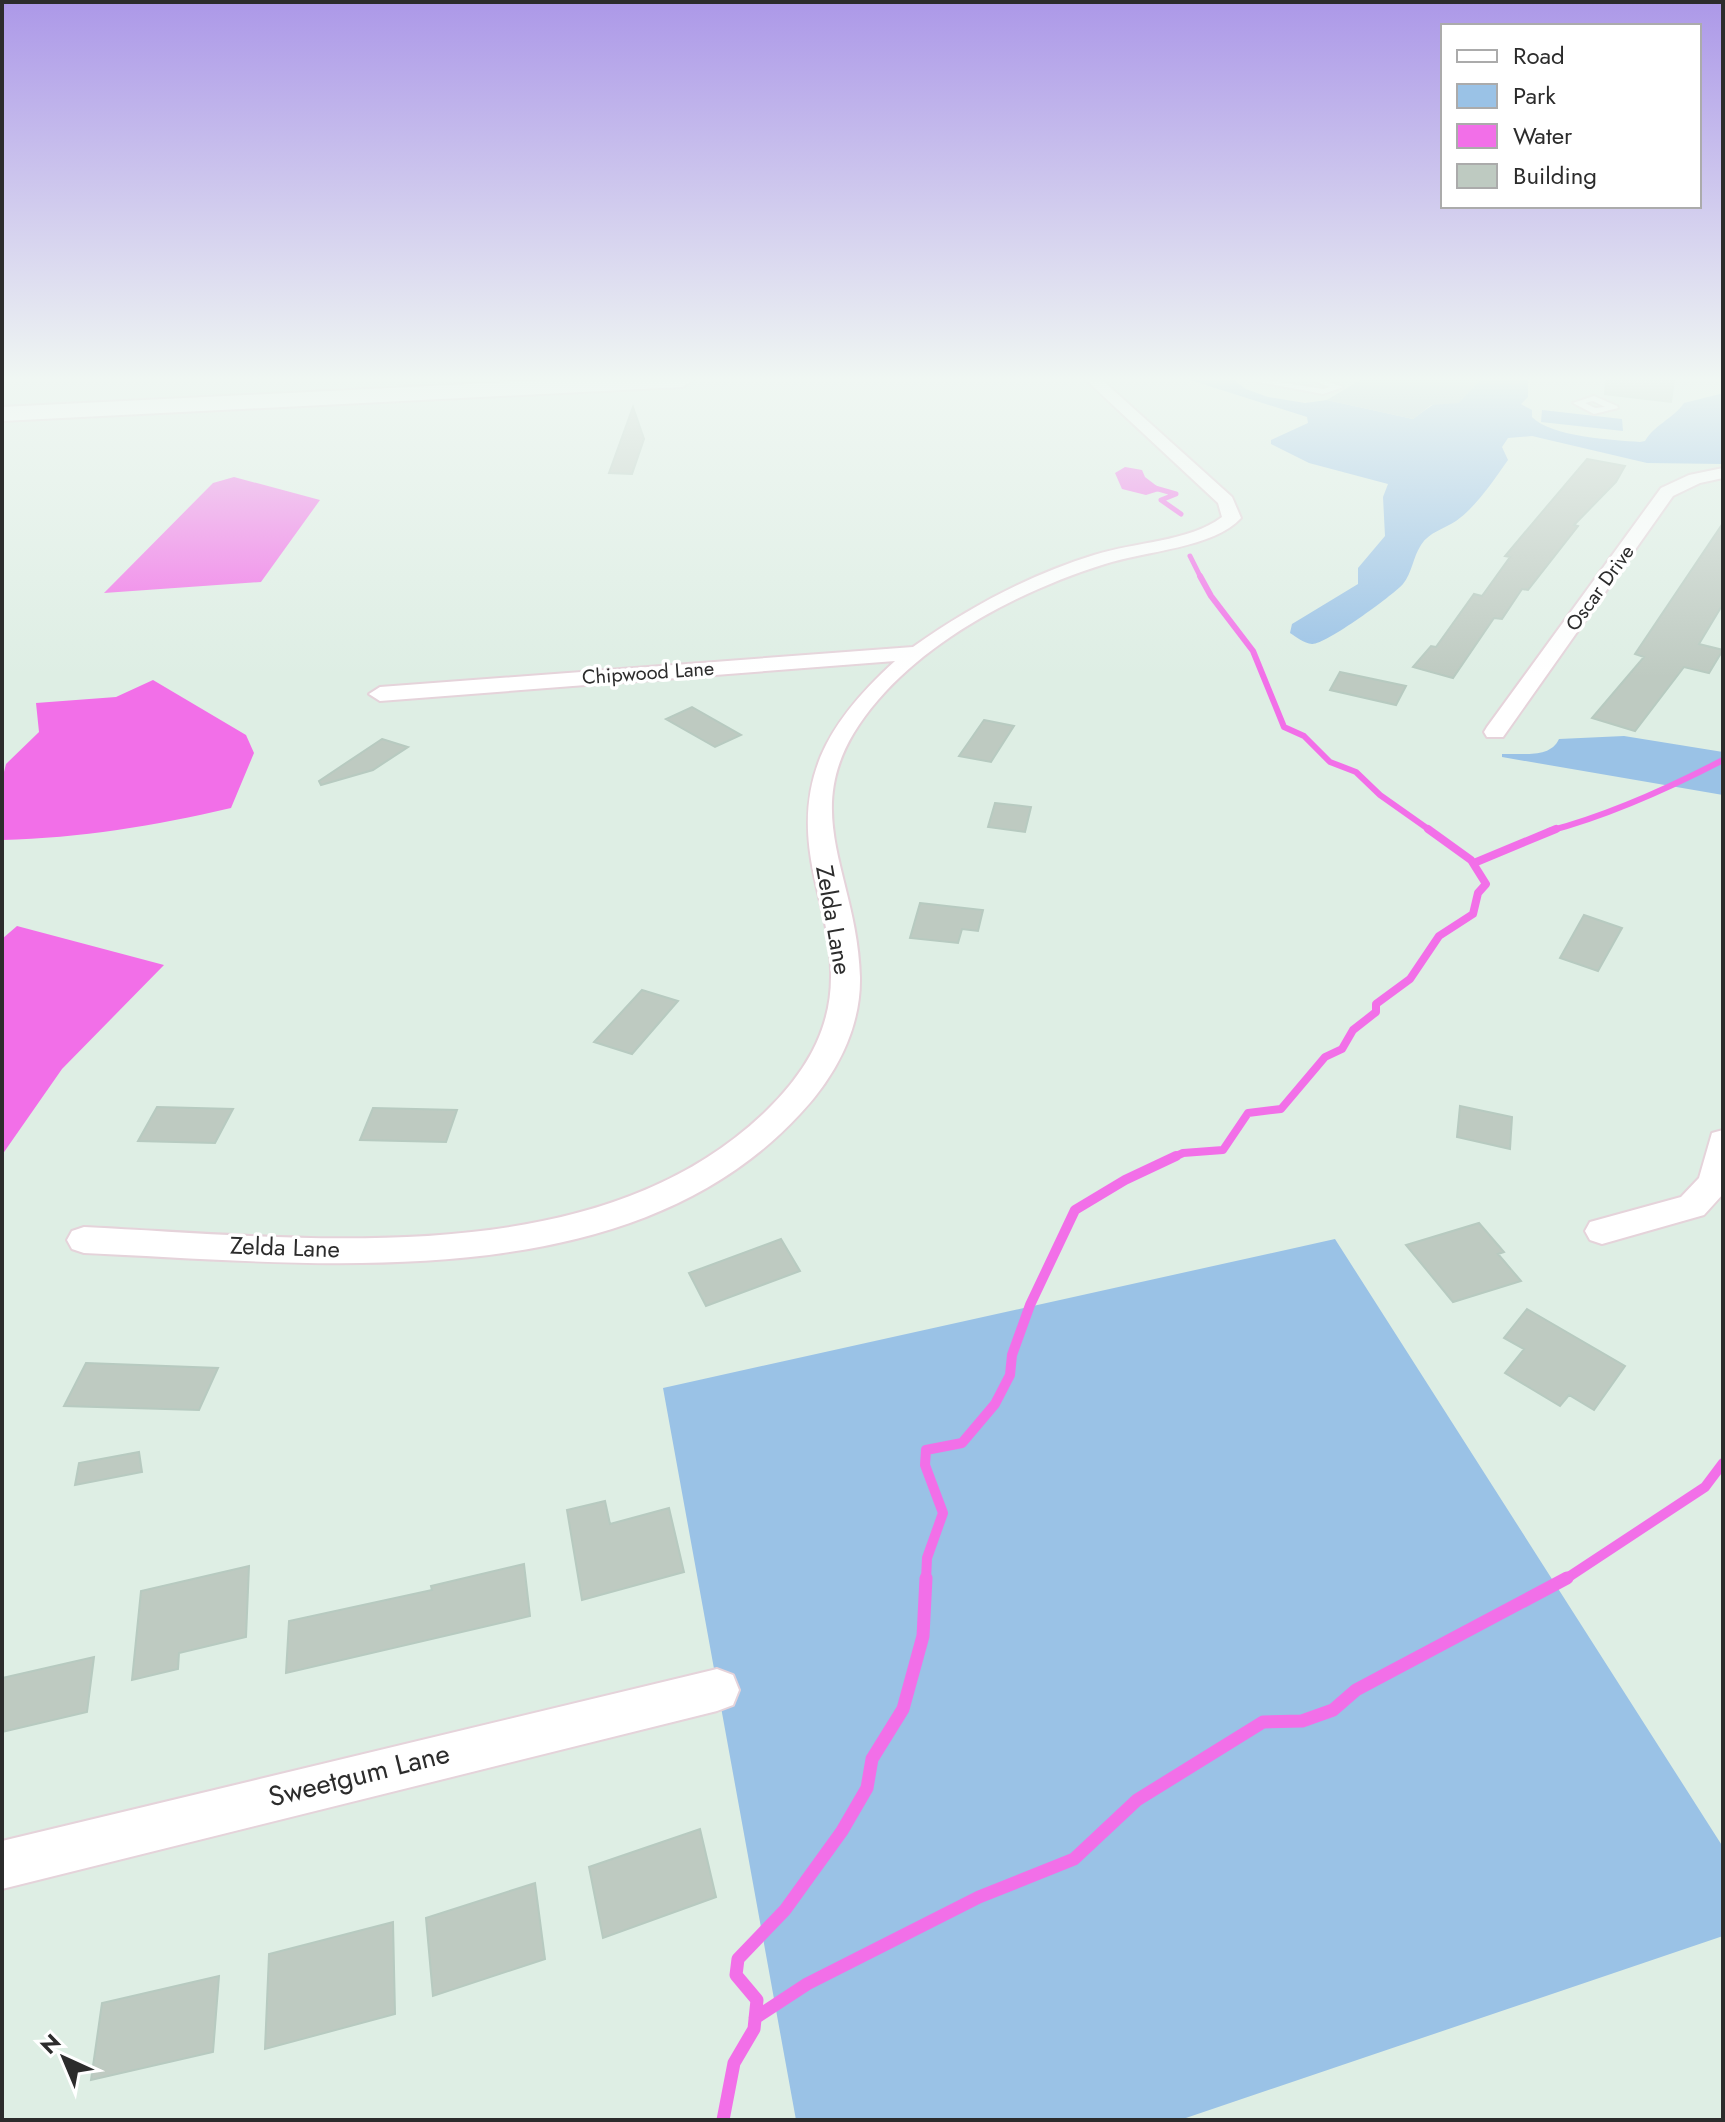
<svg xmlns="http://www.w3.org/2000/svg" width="1725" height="2122" font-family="Jost,sans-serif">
<rect width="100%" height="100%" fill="#deeee4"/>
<path fill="#9ac2e6" d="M1190,380H1234L1246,389L1268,397L1305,403L1327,400L1413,419C1432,404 1447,398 1465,380H1528V397L1521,404L1532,410V417C1551,437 1613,440 1640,442L1645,441C1655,424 1673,419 1684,403L1720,394L1723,395V464L1647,463L1532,436L1508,438L1502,447L1508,460C1493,481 1477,506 1456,521C1444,529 1429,532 1421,545C1413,557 1412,573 1403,584C1392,596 1325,645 1312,644C1304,643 1296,637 1290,633L1292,624L1358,584V568L1385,536L1383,497L1388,484L1309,463L1271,444V440L1308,423L1307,417Z
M1542,410L1622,419L1623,431L1541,422Z
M1624,736L1723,752V795L1502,757V754C1522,753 1550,759 1559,739Z
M1335,1239L1723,1847V1936L1180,2120H796L663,1388Z"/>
<path fill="#b5cdd8" d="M1360,380H1476L1479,381L1459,403L1431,405L1413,419L1327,400Z"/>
<path fill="#f26fe8" d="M1125,467L1142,470L1145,477L1162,490L1146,495L1122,489L1115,473Z
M234,477L320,500L261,582L104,593L213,483Z
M153,680L246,735L254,753L231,808C154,826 81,838 2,840V780L6,764L39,732L36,703L116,697Z
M17,926L164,965L62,1069L2,1155V939Z"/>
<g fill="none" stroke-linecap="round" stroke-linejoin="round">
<path stroke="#f26fe8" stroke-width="5" d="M1155,488L1176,494L1161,500L1181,514
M1190,556L1201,578"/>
<path stroke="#f26fe8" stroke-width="6" d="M1200,576L1211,596L1253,651L1284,727L1304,736L1330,762L1356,772L1380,795L1431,831
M1549,831C1610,815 1667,789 1723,760"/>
<path stroke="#f26fe8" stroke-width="8" d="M1474,863L1556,829
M1172,1158L1183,1153L1223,1150L1248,1113L1281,1109L1325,1057L1342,1049L1353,1030L1376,1012V1004L1410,979L1439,936L1473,914L1478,893L1486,884L1471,860L1428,829"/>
<path stroke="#f26fe8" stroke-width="10" d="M926,1580L927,1558L943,1513L925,1465L926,1450L962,1443L995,1404L1010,1375L1012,1355L1030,1305L1075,1210L1125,1180L1176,1156
M1564,1580L1705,1487L1723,1463"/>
<path stroke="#f26fe8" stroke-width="13" d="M755,2018L807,1984L979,1897L1074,1859L1137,1800L1263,1722L1302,1721L1333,1710L1356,1690L1567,1578
M723,2120L734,2063L754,2029L757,2000L736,1975L738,1959L785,1910L842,1831L867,1788L872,1759L903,1709L923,1636L926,1578"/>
</g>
<path fill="#becac1" stroke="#b7cac0" stroke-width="2" d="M1606,380H1674L1671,402L1605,394Z
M633,407L644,439L632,474L609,473Z
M1587,459L1625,466L1616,482L1574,525L1578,526L1528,590L1522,589L1502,619L1494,618L1453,678L1413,667L1431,646L1436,647L1474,594L1482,596L1510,557L1505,556Z
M1723,523V604L1699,644L1723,650L1709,673L1684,667L1635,731L1592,718L1644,657L1635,654Z
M1340,672L1406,686L1396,705L1330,690Z
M692,707L741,735L715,747L666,719Z
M984,720L1014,726L991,762L959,756Z
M382,739L408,747L373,770L321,785L319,781Z
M995,803L1031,807L1025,832L988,827Z
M920,903L983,910L978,931L962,929L958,943L910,938Z
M1584,915L1622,928L1598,971L1560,958Z
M642,990L678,1001L632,1054L594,1042Z
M1460,1106L1512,1117L1510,1149L1457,1137Z
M157,1107L233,1109L215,1143L138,1141Z
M373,1108L457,1110L446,1142L360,1140Z
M1479,1223L1504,1252L1498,1254L1521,1281L1453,1302L1406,1245Z
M781,1239L800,1271L706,1306L689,1273Z
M1527,1309L1625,1366L1594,1410L1569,1395L1560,1406L1505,1373L1524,1349L1504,1338Z
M86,1363L218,1368L199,1410L64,1406Z
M139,1452L142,1472L75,1485L79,1463Z
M605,1501L610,1524L669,1508L684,1572L582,1600L567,1510Z
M524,1564L530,1616L286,1673L289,1621L432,1590L431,1586Z
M249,1566L246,1637L179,1653L178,1669L132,1680L141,1591Z
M94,1657L87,1712L2,1732V1678Z
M700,1829L716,1897L603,1938L589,1867Z
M535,1883L545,1959L433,1996L426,1918Z
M393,1922L395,2014L265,2049L269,1954Z
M219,1976L213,2052L91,2080L102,2003Z"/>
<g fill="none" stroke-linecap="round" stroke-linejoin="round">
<defs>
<path id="lane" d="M1248,380H1265L1323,389L1330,387L1311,380H1323L1343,387L1323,394Z
M1594,396L1617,406L1618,408L1594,414L1573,403ZM1593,401L1605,407L1595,408L1585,403Z"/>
<path id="street" d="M1086,380H1102L1232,497L1241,518C1214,548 1145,551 1105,564C1025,589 934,635 878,700C788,804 857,866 860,977C861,1029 835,1077 800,1114C627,1302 314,1263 84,1253L72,1249L67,1240L72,1231L84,1227C299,1237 592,1276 763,1114C802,1077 831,1033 831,977C832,942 821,908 814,875C793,780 827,723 895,661L380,701L369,694L380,687L913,647C968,608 1029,575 1094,555C1134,542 1189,542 1222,517L1218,503Z
M1723,468V478L1700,483L1673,496L1503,737H1487L1484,732L1487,727L1661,488L1689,475Z
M1723,1130V1194L1704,1215L1602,1244L1590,1240L1585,1231L1590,1222L1681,1197L1699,1178L1712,1133Z
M717,1669L733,1675L739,1690L733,1705L717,1711L2,1889V1841Z"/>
<path id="secondary" d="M552,380H693L682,387L2,421V407Z"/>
</defs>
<use href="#lane" stroke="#e5d3da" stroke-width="4"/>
<use href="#street" stroke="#e5d3da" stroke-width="4"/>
<use href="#secondary" stroke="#e5d3da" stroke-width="4"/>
<use href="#lane" fill="#fff" fill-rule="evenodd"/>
<use href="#street" fill="#fff" fill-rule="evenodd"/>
<use href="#secondary" fill="#fff" fill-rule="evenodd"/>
</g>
<linearGradient id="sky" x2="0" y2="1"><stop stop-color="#ac98e8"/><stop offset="0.56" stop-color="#f0f7f3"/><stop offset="1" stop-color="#f0f7f3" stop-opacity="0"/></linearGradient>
<rect width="1725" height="677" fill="url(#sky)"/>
<g text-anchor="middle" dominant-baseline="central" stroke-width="7" stroke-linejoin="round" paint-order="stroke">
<g font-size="20" fill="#2c2c2c" stroke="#fff">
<text transform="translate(1600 588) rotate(-54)">Oscar Drive</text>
<text transform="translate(648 673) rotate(-4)">Chipwood Lane</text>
</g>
<g font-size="24" fill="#2c2c2c" stroke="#fff">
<text transform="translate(834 920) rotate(80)">Zelda Lane</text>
<text transform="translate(285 1247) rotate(2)">Zelda Lane</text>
</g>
<g font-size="28" fill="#2c2c2c" stroke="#fff">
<text transform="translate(359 1775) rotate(-14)">Sweetgum Lane</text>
</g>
</g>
<rect width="1725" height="2122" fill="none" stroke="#2c2c2c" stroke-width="8"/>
<rect x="1441" y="24" width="260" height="184" fill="#ffffff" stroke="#ababab" stroke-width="2"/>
<rect x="1457" y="50" width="40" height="12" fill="#ffffff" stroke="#ababab" stroke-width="2"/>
<text x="1513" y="64" font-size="24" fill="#2c2c2c">Road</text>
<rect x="1457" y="84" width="40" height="24" fill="#9ac2e6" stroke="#ababab" stroke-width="2"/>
<text x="1513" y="104" font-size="24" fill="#2c2c2c">Park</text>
<rect x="1457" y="124" width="40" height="24" fill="#f26fe8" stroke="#ababab" stroke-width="2"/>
<text x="1513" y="144" font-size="24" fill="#2c2c2c">Water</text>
<rect x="1457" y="164" width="40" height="24" fill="#becac1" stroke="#ababab" stroke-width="2"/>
<text x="1513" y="184" font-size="24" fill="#2c2c2c">Building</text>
<g transform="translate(64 2058) rotate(316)" stroke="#ffffff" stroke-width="6" paint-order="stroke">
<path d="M0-6L14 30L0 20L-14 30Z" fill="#2c2c2c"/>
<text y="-12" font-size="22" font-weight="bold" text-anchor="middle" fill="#2c2c2c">N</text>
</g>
</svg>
